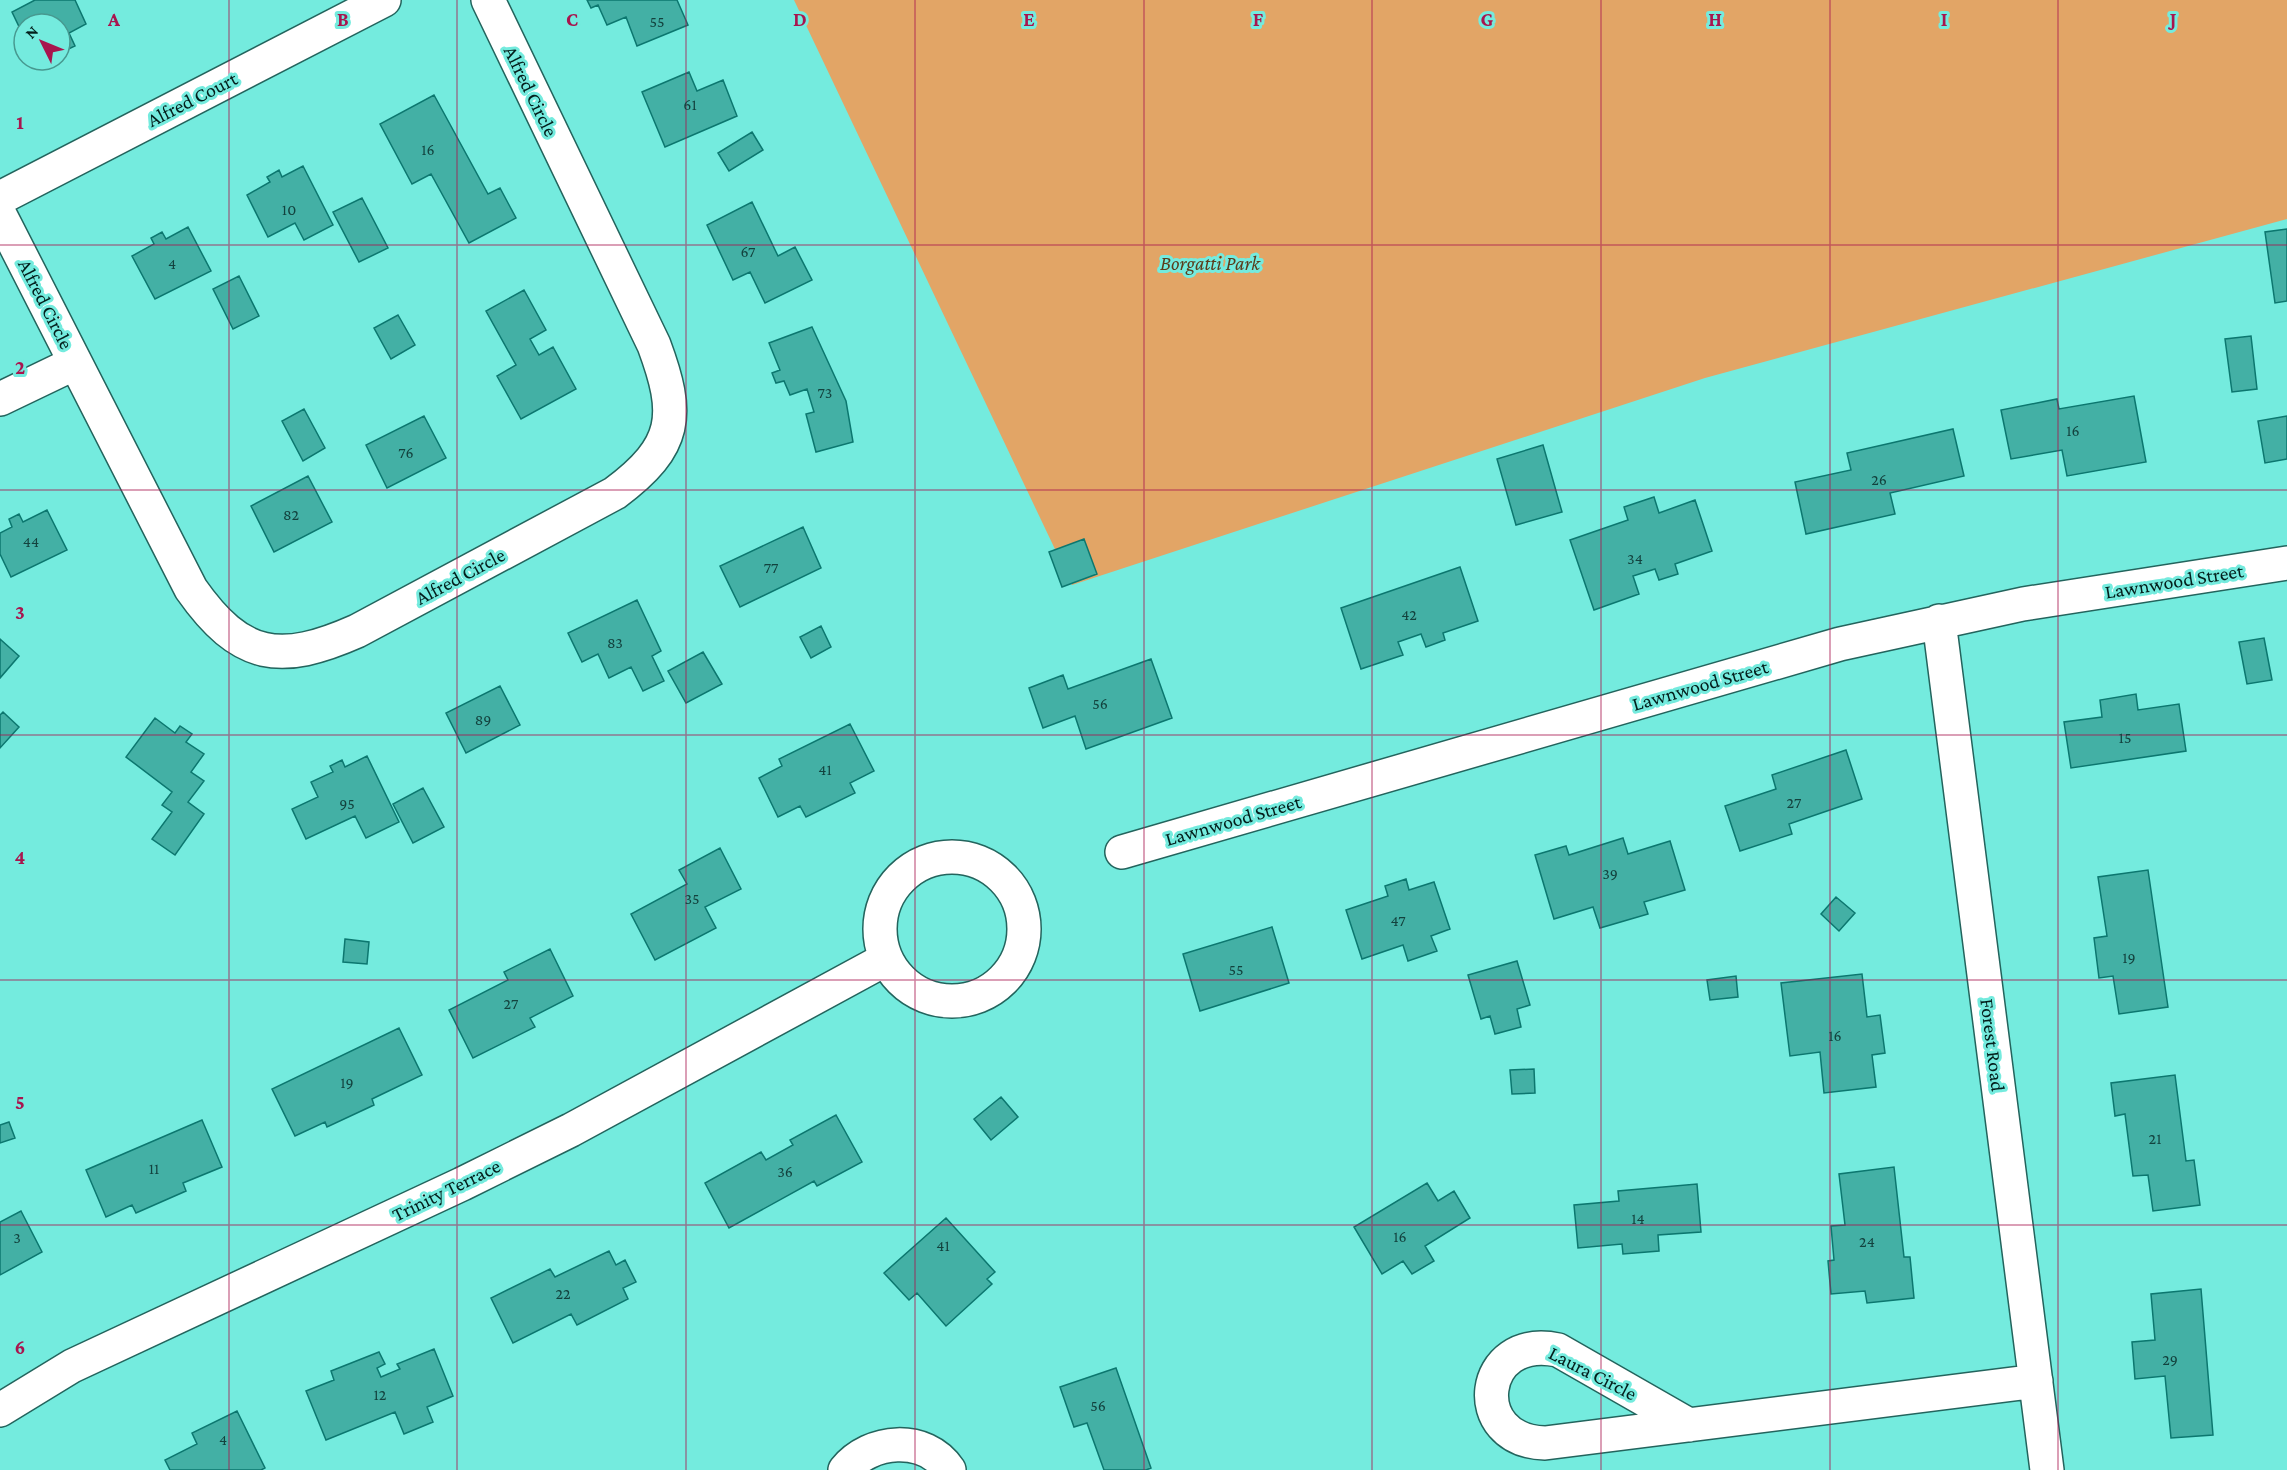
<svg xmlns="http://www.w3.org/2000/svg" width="2287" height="1470" font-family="'Crimson Pro',serif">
<rect width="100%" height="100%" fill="#74ebde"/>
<path fill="#e2a566" d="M794,0H2287V219L1705,378L1072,585Z"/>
<path fill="#43b0a5" stroke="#0c776f" stroke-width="1.5" d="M35,0H75L86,24L69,33L75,46L60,53V24H24V37L12,12Z
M587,0H677L688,25L637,46L626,17L607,25L598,5L591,8Z
M689,72L697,91L723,80L737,116L665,147L642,92Z
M434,95L488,194L500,188L516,218L469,243L431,174L412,184L380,124Z
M752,132L763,150L729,171L718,153Z
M303,166L333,225L304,240L295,223L268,237L247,195L270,182L267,177L279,170L282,177Z
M362,198L388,248L359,262L333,212Z
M752,202L778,256L795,247L812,280L765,303L750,272L733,280L707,225Z
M188,227L211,271L155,299L132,256L154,244L151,238L162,232L166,239Z
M2287,229V301L2275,303L2265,232Z
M239,276L259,316L233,329L213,289Z
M524,290L546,330L530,339L539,355L553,347L576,389L521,419L497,376L516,365L486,311Z
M398,315L415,345L391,359L374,328Z
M812,327L846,401L853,442L816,452L806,414L814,412L807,389L790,395L784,381L776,383L772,373L780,370L769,343Z
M2251,336L2257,389L2232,392L2225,339Z
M2134,396L2146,462L2067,476L2062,450L2011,459L2001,410L2057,399L2059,409Z
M304,409L325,448L303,461L282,421Z
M424,416L446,458L387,488L366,445Z
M2287,416V459L2265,463L2258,421Z
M1953,429L1964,476L1890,493L1895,514L1806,534L1795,482L1851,470L1847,453Z
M1543,445L1562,512L1516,525L1497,459Z
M308,476L332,522L274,552L251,506Z
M1654,497L1659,513L1695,500L1712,551L1675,564L1678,574L1659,580L1655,569L1633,576L1639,594L1594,610L1570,540L1628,520L1624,507Z
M47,510L67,550L11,577L0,554V533L12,527L9,519L19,514L23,522Z
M803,527L821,568L740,607L720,566Z
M1084,539L1097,574L1062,587L1049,552Z
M1460,567L1478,621L1443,633L1445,640L1426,647L1421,634L1398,642L1403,655L1361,669L1341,608Z
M637,600L661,651L652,656L664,681L643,691L631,667L609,678L598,654L582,662L568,633Z
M821,626L831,647L811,658L800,637Z
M2264,638L2272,680L2247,684L2239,642Z
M0,639L19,656L0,678Z
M703,652L722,684L686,703L668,671Z
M1151,659L1172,718L1086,749L1075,716L1043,728L1029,688L1063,675L1068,689Z
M500,686L520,725L466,753L446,713Z
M2136,694L2138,710L2179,704L2186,751L2071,768L2064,722L2102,717L2100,700Z
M3,712L19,727L0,748V715Z
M155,718L175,733L180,726L192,734L186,742L204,754L191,772L204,781L188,802L204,814L175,855L152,839L172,812L162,805L172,792L126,757Z
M850,724L874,771L850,783L855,793L806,817L800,806L778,817L759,778L782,766L779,759Z
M1846,750L1862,799L1789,824L1792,834L1740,851L1725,806L1776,789L1772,775Z
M367,756L399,822L366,838L355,816L306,839L292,809L318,797L311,782L333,772L330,766L342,760L345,767Z
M423,788L444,827L413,843L393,804Z
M1623,838L1628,854L1670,841L1685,890L1644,902L1648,914L1600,928L1593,907L1554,919L1535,855L1566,846L1569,855Z
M720,848L741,889L705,907L716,928L655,960L631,914L687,884L679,870Z
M2148,870L2168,1007L2119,1014L2113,976L2099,978L2094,938L2107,936L2098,877Z
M1406,879L1409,890L1434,882L1450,929L1431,936L1437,951L1408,961L1403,945L1362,959L1346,910L1388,896L1385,886Z
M1836,897L1855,913L1839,931L1821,914Z
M1272,927L1289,983L1200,1011L1183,954Z
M345,939L369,942L367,964L343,962Z
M550,949L573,996L530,1018L535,1027L473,1058L449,1010L508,980L504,972Z
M1517,961L1530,1005L1517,1009L1521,1027L1495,1034L1490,1016L1481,1019L1468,975Z
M1862,974L1867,1017L1880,1015L1885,1053L1872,1055L1876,1087L1824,1093L1820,1052L1790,1056L1781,983Z
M1736,976L1738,997L1710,1000L1707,980Z
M399,1028L422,1075L372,1099L374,1105L327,1127L325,1122L295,1136L272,1089Z
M1534,1069L1535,1093L1512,1094L1510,1070Z
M2175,1075L2186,1161L2194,1160L2200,1205L2153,1211L2148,1175L2133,1176L2125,1114L2115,1116L2111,1083Z
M1001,1097L1018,1117L991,1140L974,1119Z
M836,1115L862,1162L817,1186L814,1181L729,1228L705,1183L761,1152L766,1160L793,1145L790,1140Z
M202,1120L222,1167L183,1183L186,1191L136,1213L132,1205L106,1217L86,1170Z
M9,1122L15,1138L0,1143V1125Z
M1894,1167L1904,1257H1910L1914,1298L1867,1303L1865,1291L1831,1294L1828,1261L1834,1260L1831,1226L1845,1225L1839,1174Z
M1427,1183L1438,1201L1454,1191L1470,1218L1425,1246L1434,1261L1412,1274L1403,1261L1382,1274L1354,1227Z
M1697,1184L1701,1232L1658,1235L1659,1251L1623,1254L1622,1244L1578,1248L1574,1205L1619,1201L1618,1191Z
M21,1211L42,1252L0,1275V1222Z
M946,1218L995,1272L987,1279L992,1284L946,1326L917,1293L909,1300L884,1273Z
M609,1251L616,1265L625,1260L636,1282L623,1288L628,1299L577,1325L571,1314L513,1343L491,1298L550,1269L555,1277Z
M2201,1289L2213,1435L2171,1438L2165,1376L2135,1379L2132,1342L2155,1340L2151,1294Z
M434,1349L453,1396L427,1407L433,1422L404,1434L395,1412L326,1440L306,1391L334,1380L331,1371L379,1352L385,1364L377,1368L381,1377L400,1369L397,1364Z
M1116,1368L1151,1468L1146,1470H1104L1087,1423L1074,1427L1060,1387Z
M237,1411L265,1468L261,1470H170L165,1460L197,1444L192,1433Z"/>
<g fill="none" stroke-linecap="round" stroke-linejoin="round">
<defs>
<path id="minor" d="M0,198L384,0
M0,215L191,589C241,660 280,665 357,631L615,493C678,446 680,415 654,345L488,0
M0,399L75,363
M1939,621L2047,1470
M1122,852L1840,644L2023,604L2287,563
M880 929a72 72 0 1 1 144 0a72 72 0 1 1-144 0Z
M0,1410L72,1366L462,1184L571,1130L886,959
M1689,1425L1558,1350C1478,1333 1466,1441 1545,1443L2036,1381
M845,1470C870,1439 925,1434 949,1470"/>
</defs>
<use href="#minor" stroke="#23645d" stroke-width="36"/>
<use href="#minor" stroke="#fff" stroke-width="33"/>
</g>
<path fill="none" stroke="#a8154e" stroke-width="1.5" stroke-opacity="0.55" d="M229,0V1470M457,0V1470M686,0V1470M915,0V1470M1144,0V1470M1372,0V1470M1601,0V1470M1830,0V1470M2058,0V1470M0,245H2287M0,490H2287M0,735H2287M0,980H2287M0,1225H2287"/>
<g text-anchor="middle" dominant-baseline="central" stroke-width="6" stroke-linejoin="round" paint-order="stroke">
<g font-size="16" fill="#13423e">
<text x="657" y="21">55</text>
<text x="690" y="104">61</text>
<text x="428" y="149">16</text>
<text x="289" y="209">10</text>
<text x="748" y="251">67</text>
<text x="172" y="263">4</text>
<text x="825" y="392">73</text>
<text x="2073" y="430">16</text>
<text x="406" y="452">76</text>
<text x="1879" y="479">26</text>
<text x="291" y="514">82</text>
<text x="31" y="541">44</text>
<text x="1635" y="558">34</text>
<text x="771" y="567">77</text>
<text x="1409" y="614">42</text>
<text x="615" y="642">83</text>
<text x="1100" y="703">56</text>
<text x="483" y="719">89</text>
<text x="2125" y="737">15</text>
<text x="825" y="769">41</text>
<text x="1794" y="802">27</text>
<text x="347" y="803">95</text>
<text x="1610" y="873">39</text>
<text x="692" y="898">35</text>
<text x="1398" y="920">47</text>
<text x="2129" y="957">19</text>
<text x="1236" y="969">55</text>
<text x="511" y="1003">27</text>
<text x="1835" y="1035">16</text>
<text x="347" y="1082">19</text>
<text x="2155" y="1138">21</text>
<text x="154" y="1168">11</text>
<text x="785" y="1171">36</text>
<text x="1638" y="1218">14</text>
<text x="1400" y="1236">16</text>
<text x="17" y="1237">3</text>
<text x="1867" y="1241">24</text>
<text x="943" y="1245">41</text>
<text x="563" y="1293">22</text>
<text x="2170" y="1359">29</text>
<text x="380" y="1394">12</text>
<text x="1098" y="1405">56</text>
<text x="223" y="1439">4</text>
</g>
<g font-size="20" fill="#031e1b" stroke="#74ebde">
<text transform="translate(531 91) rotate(64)">Alfred Circle</text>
<text transform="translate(192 99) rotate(-27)">Alfred Court</text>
<text transform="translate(46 304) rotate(63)">Alfred Circle</text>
<text transform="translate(460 576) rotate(-28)">Alfred Circle</text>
<text transform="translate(2174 581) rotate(-9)">Lawnwood Street</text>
<text transform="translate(1700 685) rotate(-16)">Lawnwood Street</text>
<text transform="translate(1233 820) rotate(-16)">Lawnwood Street</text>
<text transform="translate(1993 1045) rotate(83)">Forest Road</text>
<text transform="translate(446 1190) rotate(-26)">Trinity Terrace</text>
<text transform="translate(1593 1373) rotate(27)">Laura Circle</text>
</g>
<g font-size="20" font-style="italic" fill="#5a3c1c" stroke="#74ebde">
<text x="1210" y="263">Borgatti Park</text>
</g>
</g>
<g font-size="20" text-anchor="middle" font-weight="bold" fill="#a8154e" stroke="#74ebde" stroke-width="6" stroke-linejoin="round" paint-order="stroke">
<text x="114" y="26">A</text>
<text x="343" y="26">B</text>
<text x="572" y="26">C</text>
<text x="800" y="26">D</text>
<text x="1029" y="26">E</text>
<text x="1258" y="26">F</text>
<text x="1487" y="26">G</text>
<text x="1715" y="26">H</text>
<text x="1944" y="26">I</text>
<text x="2173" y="26">J</text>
<text x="20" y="129">1</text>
<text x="20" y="374">2</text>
<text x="20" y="619">3</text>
<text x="20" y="864">4</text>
<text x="20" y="1109">5</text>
<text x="20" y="1354">6</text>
</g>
<g transform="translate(42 42) rotate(313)"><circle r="28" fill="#74ebde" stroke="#479990" stroke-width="1.5"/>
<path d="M0-4.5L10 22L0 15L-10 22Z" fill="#a8154e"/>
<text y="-9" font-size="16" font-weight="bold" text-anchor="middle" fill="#031e1b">N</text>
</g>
</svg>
